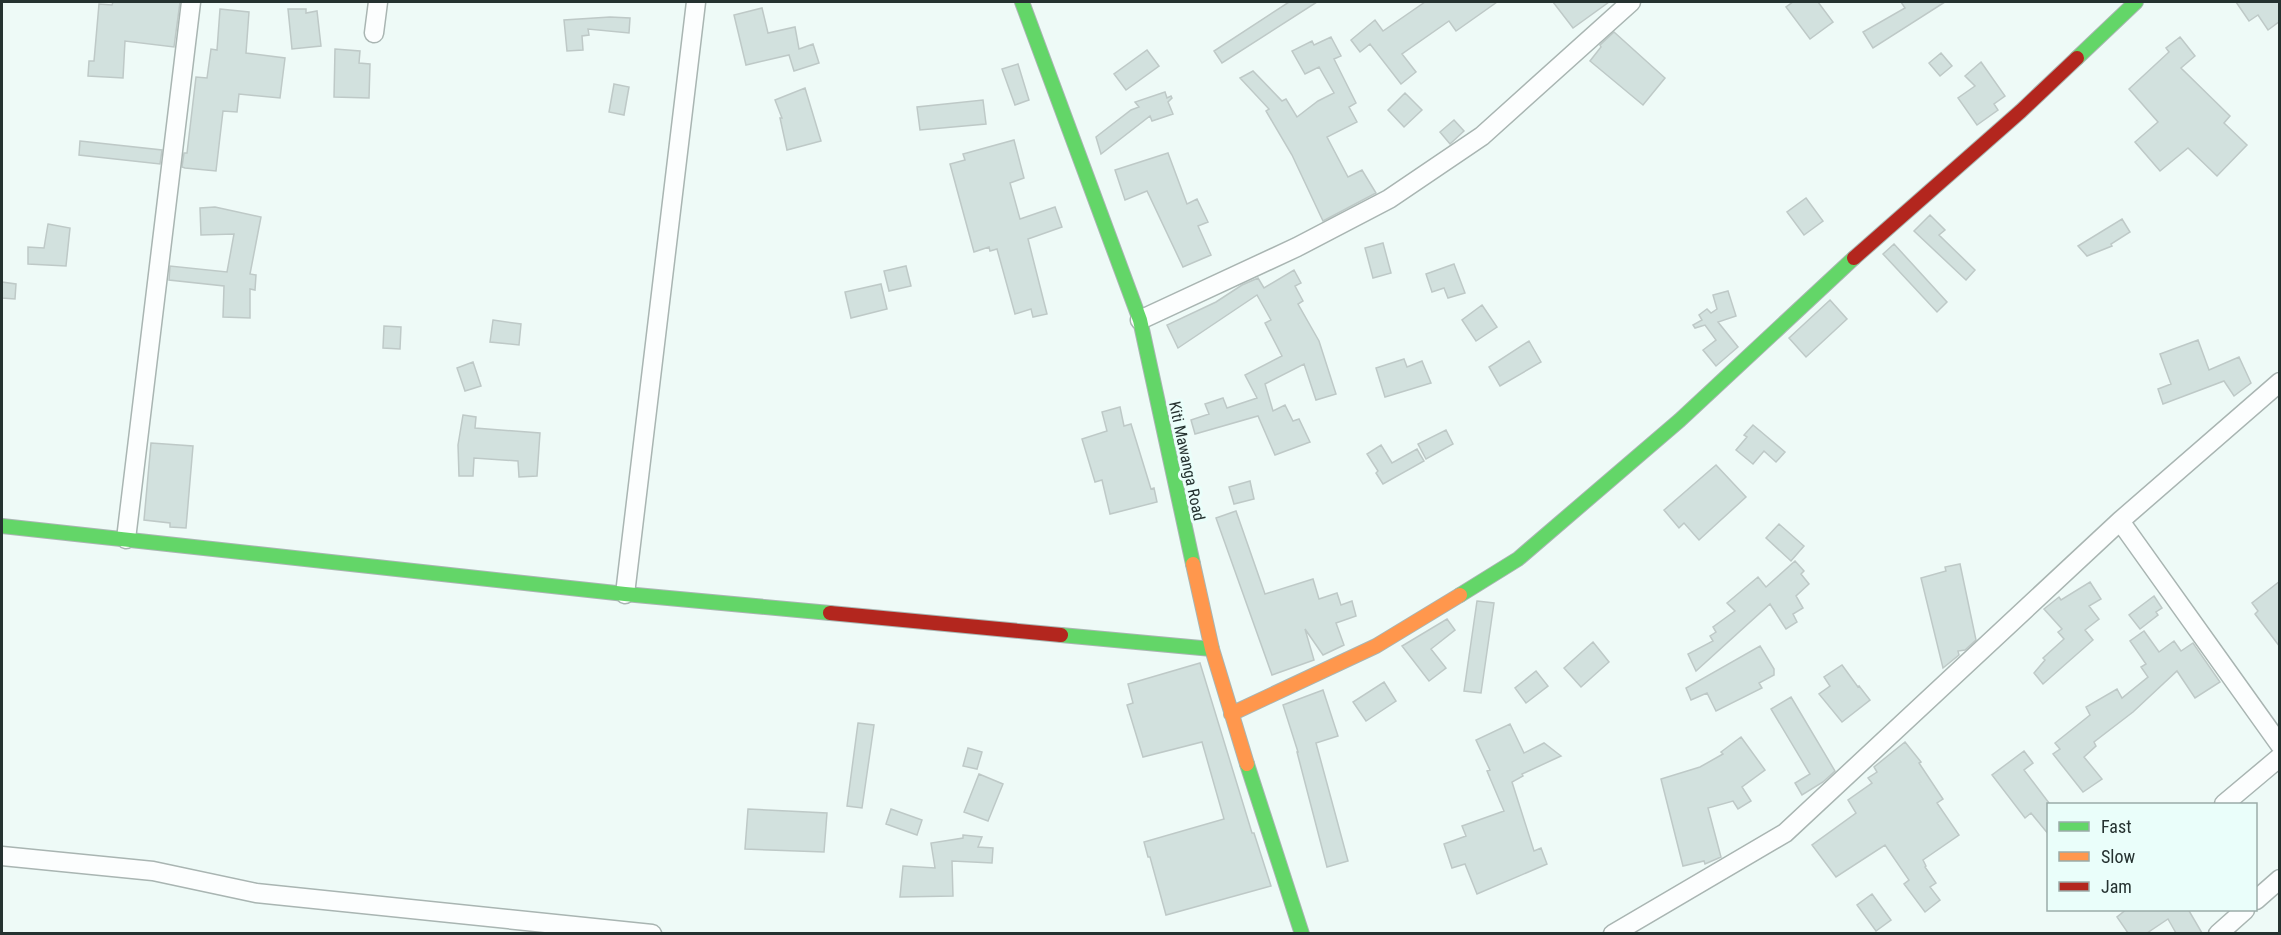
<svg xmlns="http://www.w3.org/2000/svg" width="2281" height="935" font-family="'Roboto Condensed',sans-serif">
<rect width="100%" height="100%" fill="#eefaf7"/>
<path fill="#d2e1de" stroke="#bec9c7" stroke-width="1.5" d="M113,2H180L174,47L125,41L123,78L88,76L89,61H94L99,4L112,5Z
M1289,2H1317L1222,63L1214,51Z
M1425,2H1497L1456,31L1449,21L1402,54L1416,72L1401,84L1370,44L1360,52L1351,40L1375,20L1383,31Z
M1553,2H1609L1573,28Z
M1793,2H1818L1833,22L1810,39L1786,7Z
M1901,2H1945L1873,48L1863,32L1905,8Z
M2236,2H2280V21L2268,30L2258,15L2249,21Z
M762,8L768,33L795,27L799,49L813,44L819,63L794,71L789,55L746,65L734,15Z
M220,9L249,12L246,53L285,58L280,98L239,94L237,112L223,111L216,171L185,168L182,167L184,153H187L196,77L207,78L211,49L217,50Z
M288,9H306V13L317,11L321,46L292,49Z
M610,17L630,18L629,33L588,29L589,35L582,36L583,50L567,51L564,20Z
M1614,32L1665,78L1643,105L1590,61L1601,47L1600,45Z
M1331,37L1341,56L1334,59L1356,103L1349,107L1357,122L1327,137L1348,177L1362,170L1376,193L1323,221L1292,155L1266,111L1269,109L1240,78L1253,71L1282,101L1286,99L1297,117L1318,101L1334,93L1319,67L1305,74L1292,51L1312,41L1314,45Z
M2180,37L2195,56L2181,68L2230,116L2224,123L2247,145L2217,176L2188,148L2160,171L2135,142L2158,122L2129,89L2169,52L2166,48Z
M335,49L360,51L359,63L370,64L369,98L334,97Z
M1147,50L1159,66L1126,90L1114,74Z
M1941,53L1952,66L1940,76L1929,63Z
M1981,62L2005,96L1994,104L1998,110L1977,125L1958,98L1975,86L1965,76Z
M1018,64L1029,100L1015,105L1002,69Z
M614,84L629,87L624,115L609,112Z
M805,88L821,141L787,150L780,118H782L775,100Z
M1165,92L1167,98L1171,96L1172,98L1168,102L1173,114L1152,121L1150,116L1101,154L1096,137L1131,110L1139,107L1135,102Z
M1405,93L1422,110L1404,127L1388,110Z
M983,100L986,124L920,130L917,107Z
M1454,120L1464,131L1450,144L1440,132Z
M1014,140L1024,178L1010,183L1020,219L1055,207L1062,227L1028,239L1047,314L1033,317L1031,309L1015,314L997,249L990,251L989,247L974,252L950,164L965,160L963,154Z
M80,141L162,150L160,164L79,155Z
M1168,153L1187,204L1197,199L1208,222L1198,226L1211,255L1183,267L1147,191L1125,200L1115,170Z
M1806,198L1823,221L1804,235L1787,212Z
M215,207L261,217L250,274L256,275L255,290L250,289V318L223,317L224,286L169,280L170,266L227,272L234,234L201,235L200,208Z
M1930,215L1945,230L1939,235L1975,270L1966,280L1914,231Z
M2122,219L2130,232L2111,244L2112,246L2087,256L2078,246Z
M48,224L70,228L66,266L28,264V247L44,248Z
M1383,243L1391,273L1373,278L1365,248Z
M1894,244L1947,302L1937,312L1883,254Z
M1454,264L1465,293L1448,298L1444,288L1432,292L1426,274Z
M906,266L911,286L889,291L884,271Z
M1294,270L1301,283L1295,286L1303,301L1298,304L1319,341L1336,394L1316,400L1304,364L1265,384L1273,411L1285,405L1293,421L1299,419L1310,442L1275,455L1258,416L1195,434L1191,420L1209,414L1205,404L1223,398L1227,408L1257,398L1245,375L1282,356L1265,323L1271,320L1257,295L1178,348L1167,325L1216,302L1242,285L1258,278L1264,288Z
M2,282L16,284L15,299L2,298Z
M881,284L887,309L851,318L845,292Z
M1728,291L1736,316L1718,322L1738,347L1716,366L1703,350L1716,340L1705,325L1695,328L1693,325L1702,320L1699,315L1707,309L1711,313L1717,309L1713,295Z
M1830,300L1847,319L1806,357L1789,338Z
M1482,305L1497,327L1476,341L1462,320Z
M493,320L521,324L519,345L490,342Z
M384,326L401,327L400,349L383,348Z
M2198,340L2209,370L2239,357L2251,383L2234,396L2224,381L2163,404L2158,389L2171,384L2160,354Z
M1529,341L1541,362L1500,386L1489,367Z
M1404,359L1407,367L1422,361L1431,383L1385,397L1376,368Z
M473,362L481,386L465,391L457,368Z
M1120,407L1124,426L1131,424L1151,489L1154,488L1157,502L1110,514L1102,480L1095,482L1082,439L1107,431L1102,412Z
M463,415L476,417L475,428L540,433L537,476L519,477L518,461L474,458L473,476H459L458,445Z
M1753,425L1785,452L1776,462L1764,451L1753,464L1736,450L1747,437L1744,435Z
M1446,430L1453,444L1426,459L1418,444Z
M151,443L193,446L186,528L170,527V523L144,520Z
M1381,445L1392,463L1417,449L1424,461L1383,484L1376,473L1378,471L1367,454Z
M1716,465L1746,497L1699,540L1684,523L1679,528L1664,510Z
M1250,481L1254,499L1234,504L1229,487Z
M1236,511L1265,594L1313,579L1319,599L1337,593L1341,605L1352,601L1356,616L1336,623L1344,645L1323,655L1305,629L1314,660L1272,675L1216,518Z
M1779,524L1804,546L1791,561L1766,538Z
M1795,561L1804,571L1801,574L1809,584L1796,596L1803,608L1793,614L1797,622L1786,629L1770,604L1696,671L1688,654L1713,641L1710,636L1716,632L1713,627L1735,611L1727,603L1758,577L1766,587Z
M1960,564L1976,640L1965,650L1958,651L1959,655L1943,668L1921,578L1946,571L1945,567Z
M2280,581V647L2255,614L2258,611L2252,603Z
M2090,582L2101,599L2089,606L2099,619L2085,630L2093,640L2043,684L2034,673L2045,660L2043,658L2064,639L2058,632L2062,629L2044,609L2059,597L2061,600Z
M2154,596L2162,608L2156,612L2158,615L2140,629L2129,615Z
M1477,601L1494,603L1481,693L1464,691Z
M1447,619L1455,630L1431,649L1446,668L1429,681L1402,646Z
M2144,631L2159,652L2174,641L2181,651L2193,643L2220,682L2195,698L2177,671L2133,712L2094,742L2096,746L2084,757L2102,779L2083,792L2053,754L2060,749L2055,743L2090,715L2086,707L2117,689L2122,698L2148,677L2141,667L2146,664L2130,641Z
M1593,642L1609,662L1581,687L1564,668Z
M1760,646L1774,669V675L1759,683L1762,688L1716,711L1707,693L1691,700L1686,688Z
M1200,663L1252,833H1254L1271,886L1166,915L1150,857H1148L1144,842L1224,819L1202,742L1143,757L1127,705L1133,703L1128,684Z
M1842,665L1858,687L1859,686L1870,700L1842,722L1819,694L1830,686L1824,677Z
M1536,671L1548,686L1526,703L1515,688Z
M1384,682L1396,701L1366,721L1353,702Z
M1323,690L1338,736L1316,743L1348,861L1327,867L1297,752H1298L1283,705Z
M1791,697L1835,771L1823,782L1802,795L1795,783L1810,774L1771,709Z
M858,723L874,725L862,808L847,806Z
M1510,724L1524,753L1544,743L1561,756L1522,774L1523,776L1512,782L1534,851L1541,848L1547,864L1477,894L1465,864L1452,868L1444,844L1466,836L1462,826L1504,811L1487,771L1490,770L1476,740Z
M1741,737L1765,770L1742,787L1751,801L1738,809L1733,801L1708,808L1721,857L1705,864L1704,861L1683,866L1661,779L1700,767L1723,754L1721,752Z
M1905,742L1921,762L1919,763L1943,799L1937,803L1959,835L1923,860L1926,866L1925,867L1936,883L1930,887L1940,900L1925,912L1904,884L1909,880L1885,845L1836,877L1812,845L1856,813L1848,800L1872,783L1868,778L1877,772L1874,767Z
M968,748L982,752L977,769L963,766Z
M2024,751L2033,763L2024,770L2049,803V835L2031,813L2025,818L1992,775Z
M979,774L1003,784L988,821L964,812Z
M748,809L827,813L824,852L745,849Z
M891,809L922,820L917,835L886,824Z
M963,835L982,837L978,847L993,848L992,863L952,861L953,896L900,897L903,866L935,868L931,843L963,838Z
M1872,894L1891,920L1876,931L1857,905Z
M2127,909H2188L2202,933H2176L2168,919L2147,933H2128L2117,917Z"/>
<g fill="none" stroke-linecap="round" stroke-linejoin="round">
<defs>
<path id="street" d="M374,33L378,2
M1140,320L1297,247L1389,199L1482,136L1631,2
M2120,521L2280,745
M126,539L191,2
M625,594L696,2
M2224,804L2280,757
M2,856L153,871L256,893L652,934
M2256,900L2280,879
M1613,934L1785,833L2120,521L2280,382
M2218,934L2245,910"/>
<path id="fast" d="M1022,2L1140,320L1193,564
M2077,58L2136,2
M2,526L625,594L830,613
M1460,595L1518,559L1680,420L1854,258
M1061,635L1212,649
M1247,764L1302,934"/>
<path id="slow" d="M1193,564L1212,649L1247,764
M1231,714L1376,646L1460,595"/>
<path id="jam" d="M1854,258L2021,111L2077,58
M830,613L1061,635"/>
</defs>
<use href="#street" stroke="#a9b5b2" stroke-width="21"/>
<use href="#fast" stroke="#a9b5b2" stroke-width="16"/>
<use href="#slow" stroke="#a9b5b2" stroke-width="16"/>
<use href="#jam" stroke="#a9b5b2" stroke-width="16"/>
<use href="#street" stroke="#fcfefe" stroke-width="18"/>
<use href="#fast" stroke="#63d668" stroke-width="14"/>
<use href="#slow" stroke="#ff974d" stroke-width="14"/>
<use href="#jam" stroke="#b3261e" stroke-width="14"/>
</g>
<g text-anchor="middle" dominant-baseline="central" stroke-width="6" stroke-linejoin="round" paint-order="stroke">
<g font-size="16" fill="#253230" stroke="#eafefa">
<text transform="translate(1187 461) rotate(78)">Kiti Mawanga Road</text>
</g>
</g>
<rect width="2281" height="935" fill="none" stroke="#253230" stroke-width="6"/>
<rect x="2047" y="803" width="210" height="108" fill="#eafefa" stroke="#9baca9" stroke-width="1.5"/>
<rect x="2059" y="822" width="30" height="9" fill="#63d668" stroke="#9baca9" stroke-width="1.5"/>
<text x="2101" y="833" font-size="18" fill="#253230">Fast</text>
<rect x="2059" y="852" width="30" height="9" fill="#ff974d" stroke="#9baca9" stroke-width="1.5"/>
<text x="2101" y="863" font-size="18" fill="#253230">Slow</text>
<rect x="2059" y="882" width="30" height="9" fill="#b3261e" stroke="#9baca9" stroke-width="1.5"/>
<text x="2101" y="893" font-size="18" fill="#253230">Jam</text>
</svg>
